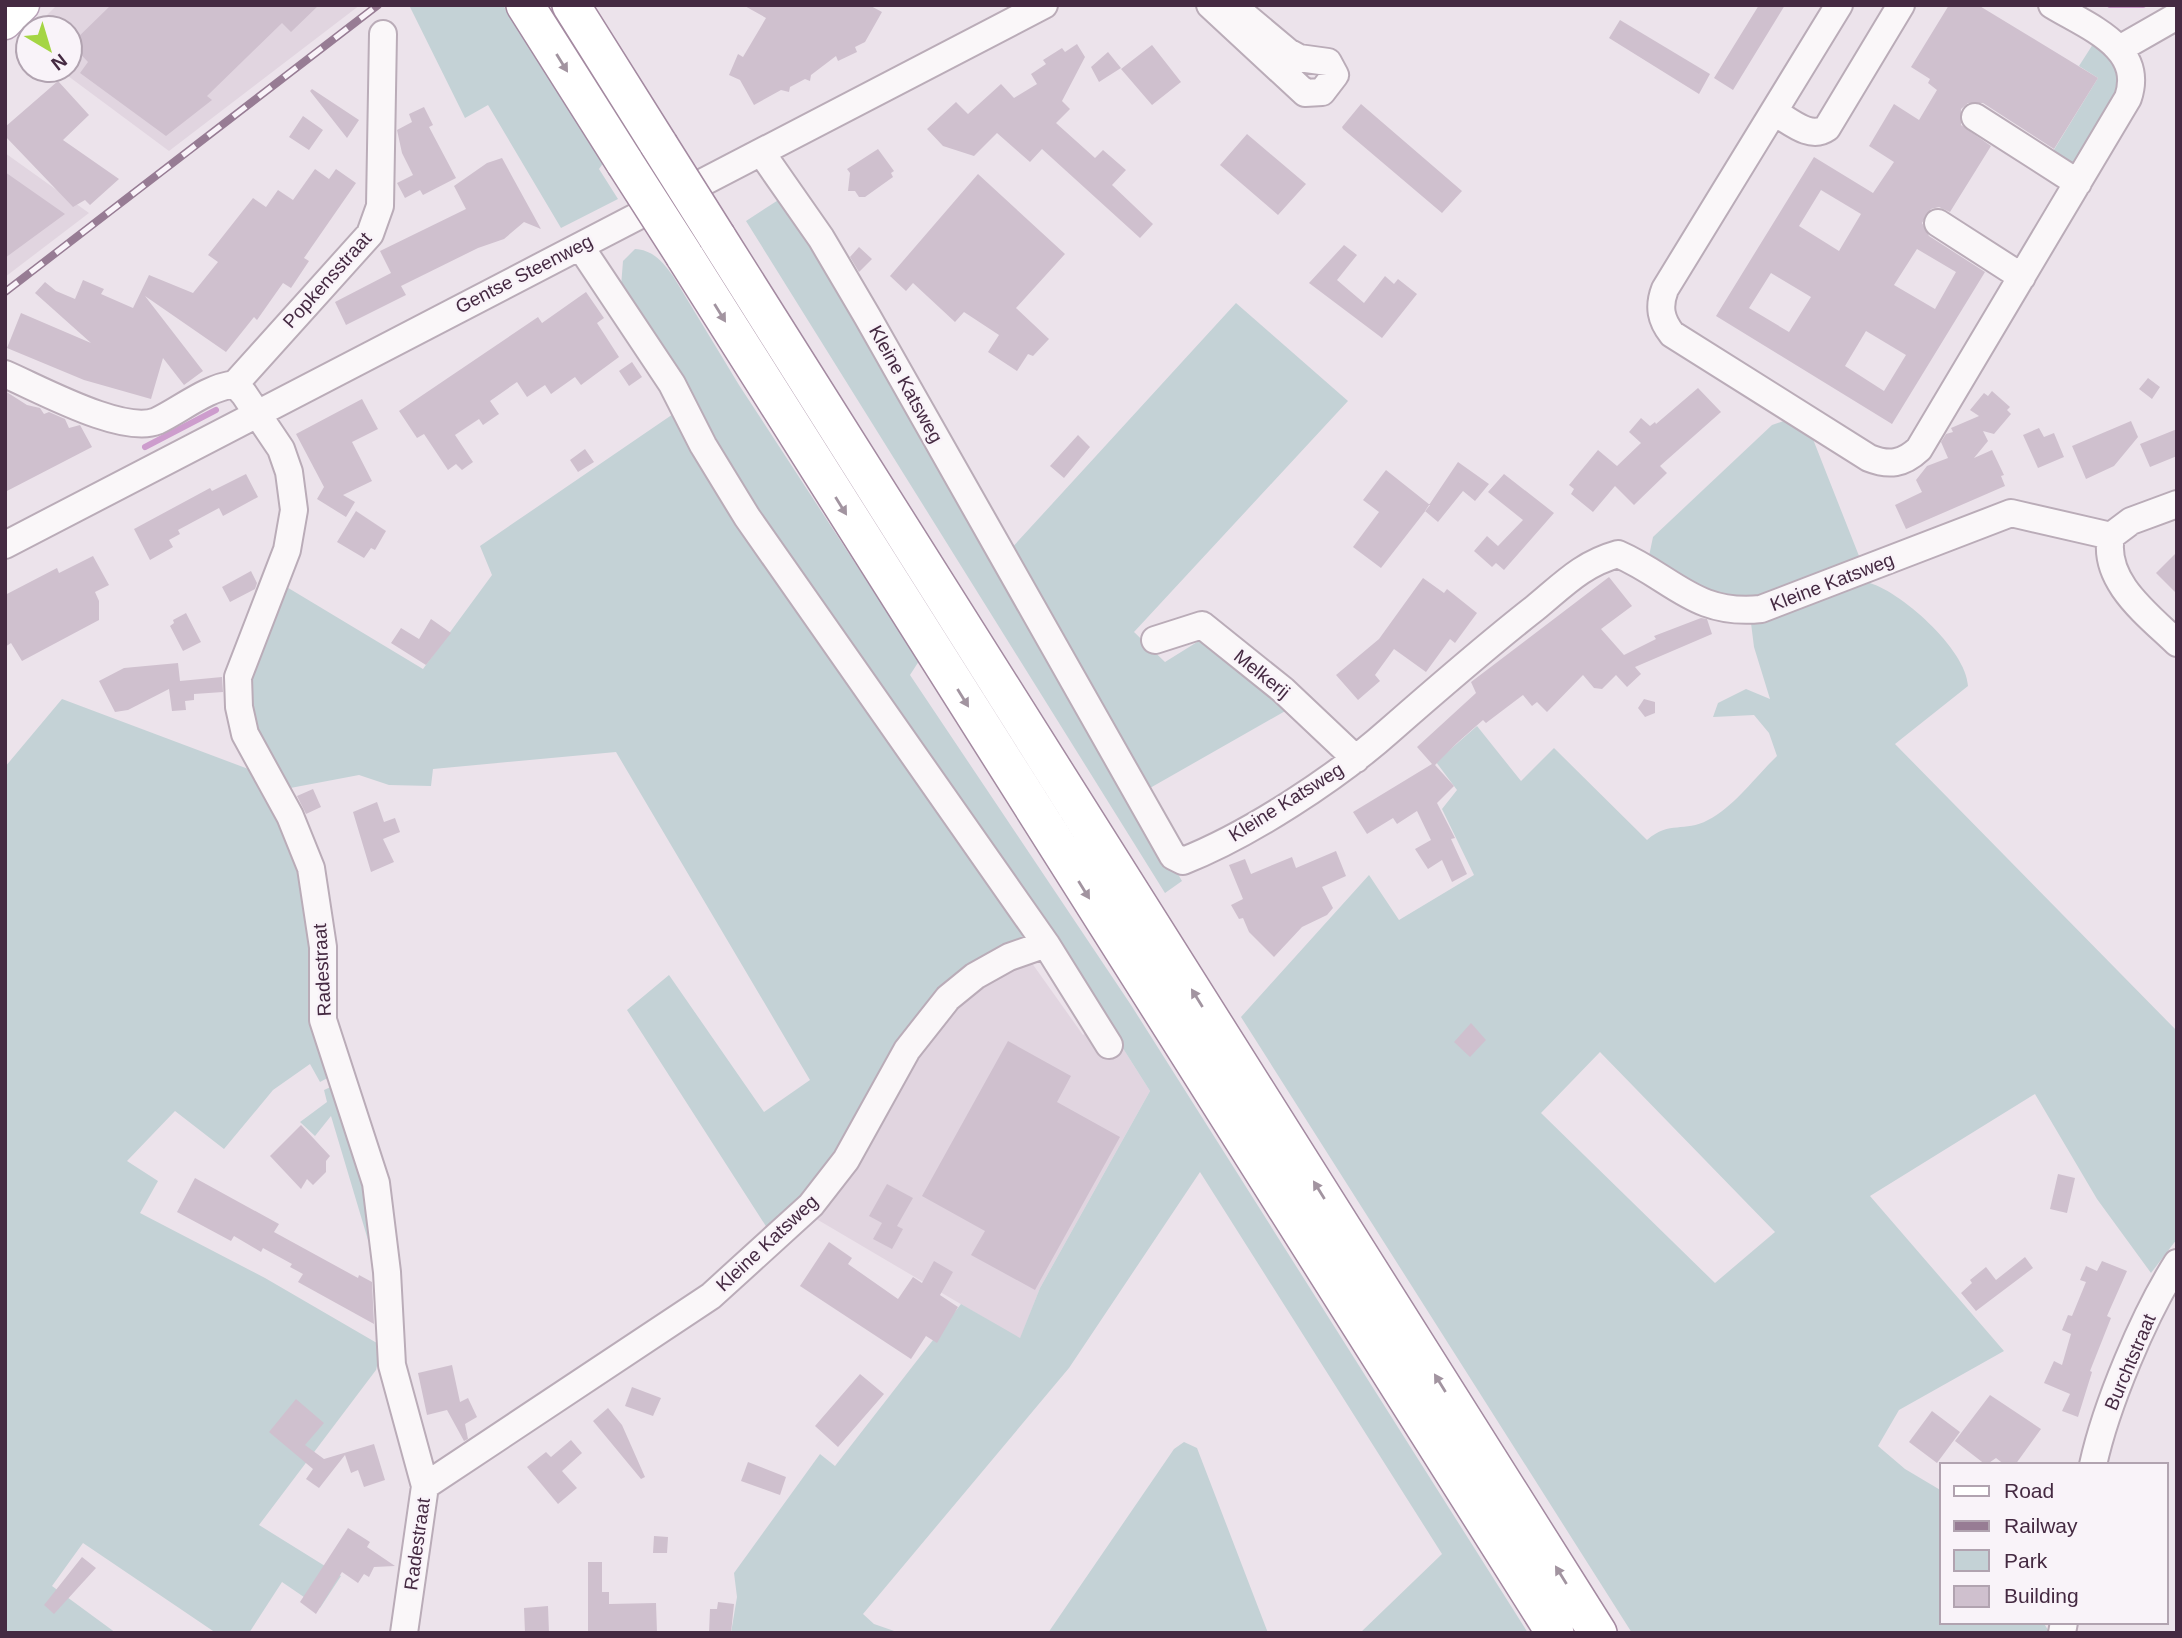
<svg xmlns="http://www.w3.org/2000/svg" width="2182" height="1638" font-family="Arial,sans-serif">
<rect width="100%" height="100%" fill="#ece3eb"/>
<path fill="#e1d5e0" d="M57,5H360L169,151L60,70H70V28H34Z
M5,153L89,213L5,277Z
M1029,959L1083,1035L1105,1020L1150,1091L1040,1288L1020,1339L813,1217L919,1047L979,981Z"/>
<path fill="#c4d2d6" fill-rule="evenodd" d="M409,5H503L604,162L599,169L618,199L561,228L488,105L465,118Z
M2095,41L2126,74L2078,169L2052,153L2098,78L2079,66Z
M783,197L1182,881L1165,893L746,221Z
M635,249C653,250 663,262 673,276L739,385L919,661L910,675L1131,1005L1528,1633H1360L1442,1554L1200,1172L1069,1368L863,1614L874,1624L900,1633H731L737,1597L734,1573L820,1454L835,1466L961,1304L1020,1338L1040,1288L1150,1091L1105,1020L831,622L620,299L623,261Z
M1236,303L1348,401L1134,632L1165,662L1202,639L1287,710L1143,792L1009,551Z
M679,410L1031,931L953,983L882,1085L872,1082L876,1088L845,1145L813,1188L769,1231L627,1010L669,975L764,1112L810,1080L616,752L433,769L431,786L389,785L359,775L285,789L253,735L248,681L285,586L423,669L492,575L480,546Z
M1792,418L1809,429L1861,561C1833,572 1767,604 1739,603C1705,600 1675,574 1649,556L1653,537L1772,425Z
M1866,582C1899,589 1967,650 1968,686L1895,744L2177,1031V1239L2151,1273L2097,1199L2035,1094L1870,1196L2004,1351L1899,1410L1878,1446L1905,1469L1942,1491V1622H2043L2050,1633H1632L1241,1017L1369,875L1399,920L1474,875L1442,809L1457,790L1436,762L1477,726L1521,781L1554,748L1647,840C1670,820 1684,833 1708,820C1734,807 1756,776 1777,756L1769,733L1754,715L1713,717L1718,703L1746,689L1770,699L1754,647L1751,623L1818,596ZM1600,1052L1775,1232L1715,1283L1541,1113Z
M62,699L251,770L301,849L333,1075L320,1082L310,1064L273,1090L224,1149L175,1111L127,1161L158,1181L140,1213L265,1278L382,1346L376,1370L259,1525L341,1576L320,1608L282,1582L249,1633H216L83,1543L52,1586L116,1633H5V767Z
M337,1084L365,1160L373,1239L368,1240L331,1116L315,1136L300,1122L327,1102L324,1090Z
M1184,1442L1197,1448L1268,1633H1048L1174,1449Z"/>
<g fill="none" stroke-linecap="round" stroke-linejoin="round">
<path stroke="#cd9dcd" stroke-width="6" d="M2110,5H2143
M145,447L216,410"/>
</g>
<path fill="#cfc0ce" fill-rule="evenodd" d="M111,5H319L291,32L282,23L207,96L212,100L166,136L80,73L88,62L71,44Z
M743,5H869L882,12L865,42L855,47L857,52L838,61L836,56L811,75L810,81L805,79L790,87L789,92L781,90L754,105L740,80L729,75L738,54L743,57L766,18Z
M1759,5H1785L1733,90L1714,78Z
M1949,5H1978L2098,78L2054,149L1983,103H1968L1961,109V125L1991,146L1950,212L1939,207L1931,209L1922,223L1929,236L1985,272L1892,424L1716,316L1814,157L1873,193L1894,162L1869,146L1894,104L1919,120L1937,90L1928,83L1930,79L1911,67ZM1821,190L1861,214L1839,251L1799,226ZM1917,249L1956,272L1935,309L1894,285ZM1771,273L1811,297L1789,332L1749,308ZM1866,331L1906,355L1884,391L1845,366Z
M1620,20L1710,74L1699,94L1609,38Z
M1077,44L1085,57L1062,101L1070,109L1056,123L1095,158L1103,150L1126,170L1112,185L1153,224L1140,238L1042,149L1030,162L997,133L974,156L943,146L927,129L956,102L968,114L1001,84L1014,98L1037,84L1031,74L1046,64L1043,60L1062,48L1065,52Z
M1152,45L1181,82L1152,105L1121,69Z
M1108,52L1121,68L1099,82L1091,67Z
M58,81L89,115L63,140L119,179L90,205L85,200L73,207L5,136V127Z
M312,89L359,120L347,138L310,91Z
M1361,104L1462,191L1442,213L1343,129L1342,127Z
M424,107L433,125L429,127L456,178L423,195L420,190L405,198L397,183L413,175L402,153L397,130L412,122L409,114Z
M303,116L323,130L309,150L289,137Z
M1247,134L1306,184L1278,215L1220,165Z
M878,149L894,171L891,173L893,177L865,197H859L855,191H848L850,173L847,169Z
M502,158L541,229L524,222L504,239L478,248L401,286L406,295L346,325L335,302L391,273L380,251L466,209L454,186L487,163Z
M315,169L329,179L336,169L356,183L304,258L309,261L291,288L283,283L257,320L254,317L226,352L145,296L203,371L184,385L163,358L151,399L84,380L7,348L21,313L91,343L35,293L45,282L56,291L75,299L83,280L104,289L101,294L133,308L149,275L193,293L218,262L208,255L253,198L266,207L278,190L293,200Z
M5,172L65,214L5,258Z
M978,174L1065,254L1016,308L1049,339L1033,356L1028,354L1017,371L988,352L999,335L964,312L955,322L913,283L906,291L890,276Z
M1344,245L1357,255L1337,280L1364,303L1385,276L1394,284L1398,279L1417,294L1382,338L1309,283Z
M859,247L872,259L859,272L850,257Z
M586,292L604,318L597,323L619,357L581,385L575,377L551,394L545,385L527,397L517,382L490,401L499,414L483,425L479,419L455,435L473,462L462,470L456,464L448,470L424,434L417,438L399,411L538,317L542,323Z
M632,362L642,377L629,386L619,371Z
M2148,378L2160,387L2152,399L2139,389Z
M1698,388L1721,412L1660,466L1667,473L1634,505L1615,486L1593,512L1571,494L1574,489L1569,485L1598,450L1617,466L1641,443L1629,432L1641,418L1650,426L1655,422L1656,424Z
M5,391L27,405L40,408L44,414L49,412L65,419L69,428L80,425L92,447L5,492Z
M1992,391L2010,407L2007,410L2011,414L1994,434L1983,431L1988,441L1974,458L1992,450L2004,475L2001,476L2005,486L1906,529L1895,505L1922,492L1916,480L1927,466L1948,458L1941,442L1946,434L1953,432L1951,428L1979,416L1970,410L1984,393L1988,396Z
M362,399L378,429L352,442L372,481L343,495L355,502L346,517L317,499L324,487L296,434Z
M2131,421L2138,437L2114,466L2086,479L2072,446Z
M2039,428L2044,437L2054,433L2064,457L2038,468L2023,435Z
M2177,429V456L2150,467L2140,444Z
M1078,435L1090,447L1064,478L1050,466Z
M585,449L594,462L578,472L570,460Z
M1458,462L1489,484L1475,501L1463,491L1438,522L1425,511Z
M1386,470L1430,505L1381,568L1353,547L1379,512L1363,500Z
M246,474L258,497L223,516L219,508L178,530L180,534L169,540L173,547L150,560L134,529L210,488L212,491Z
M1504,474L1554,513L1504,570L1496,563L1492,567L1474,551L1487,536L1498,546L1523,520L1488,492Z
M356,511L386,531L375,550L371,548L364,558L337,542Z
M2177,552V594L2156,573Z
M93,556L109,585L95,592L99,601V620L22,661L11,643L5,647V595L57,568L59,573Z
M251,571L257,583L255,589L230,602L222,587Z
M1609,577L1632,606L1601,629L1624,655L1656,639L1654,636L1701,618L1707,619L1712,634L1635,667L1641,674L1627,687L1616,675L1602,689L1594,688L1583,675L1547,712L1537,702L1532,706L1523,695L1486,723L1483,720L1457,743L1435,765L1454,786L1437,803L1455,838L1451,839L1467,874L1452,882L1442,860L1428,869L1415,849L1431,840L1417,811L1397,824L1393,818L1367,834L1353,812L1432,764L1417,747L1476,693L1471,682Z
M1423,578L1444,593L1447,589L1477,613L1455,643L1450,639L1426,672L1394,649L1375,675L1380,681L1358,700L1336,675L1379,639Z
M186,613L201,642L183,651L170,626L174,623L173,620Z
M431,619L451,633L426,665L391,643L401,628L419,639Z
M178,663L180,681L222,677L223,692L194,694V700L185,701L186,710L172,711L169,689L128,710L115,712L99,681L124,668Z
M1644,699L1655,702V713L1645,717L1638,708Z
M313,789L321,807L306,814L297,796Z
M377,802L384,822L395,818L400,832L383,839L394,862L371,872L353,812Z
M1336,851L1346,876L1322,887L1333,908L1327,915L1302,927L1274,957L1249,932L1243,918L1239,919L1231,905L1243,899L1229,865L1245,859L1251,874L1292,857L1296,868Z
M1471,1023L1486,1040L1470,1057L1454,1042Z
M1008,1041L1071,1076L1057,1102L1120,1137L1035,1290L971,1255L985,1231L922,1196Z
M301,1125L330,1156L326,1161V1172L313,1185L307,1179L301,1189L270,1156Z
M2058,1174L2075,1178L2067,1213L2050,1209Z
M195,1178L279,1224L274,1232L358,1278L359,1275L372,1282L374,1324L298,1282L303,1274L290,1267L292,1264L263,1248L261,1252L234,1236L231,1241L177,1212Z
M887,1184L913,1198L897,1226L903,1229L892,1249L873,1239L882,1223L869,1216Z
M829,1242L852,1258L848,1264L898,1299L913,1277L922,1283L934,1261L953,1272L940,1295L958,1307L937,1343L926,1336L911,1359L800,1286Z
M2025,1257L2033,1268L1976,1311L1961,1293L1972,1283L1970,1280L1986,1267L1996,1280Z
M2102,1261L2127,1271L2107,1316L2111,1318L2090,1371L2092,1372L2078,1417L2062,1411L2070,1394L2044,1383L2054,1361L2062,1365L2071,1334L2062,1330L2068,1315L2072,1316L2086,1282L2080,1280L2086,1266L2097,1271Z
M452,1365L460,1402L468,1398L477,1417L465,1424L468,1439L464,1441L447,1410L427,1415L418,1373Z
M860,1374L884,1394L838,1447L815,1426Z
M632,1387L661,1398L653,1416L625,1406Z
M1990,1395L2041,1429L2015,1465H2005L1996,1458L1986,1465L1955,1441Z
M296,1399L324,1423L305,1445L324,1459L374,1444L385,1480L364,1487L358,1470L351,1473L345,1455L319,1488L306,1479L313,1469L269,1432Z
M608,1408L622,1425L645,1477L641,1479L593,1421Z
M1932,1411L1960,1432L1937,1463L1909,1442Z
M571,1440L582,1453L562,1471L577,1488L558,1504L527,1467L546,1452L551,1457Z
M748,1462L786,1477L780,1495L741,1481Z
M348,1528L370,1542L367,1547L395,1566L374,1567L369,1577L364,1574L358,1583L342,1572L316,1614L300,1602Z
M654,1536L668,1537L667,1553H653Z
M82,1557L96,1568L54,1614L44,1605Z
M588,1562H602V1592H609V1604L656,1603L657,1633H588Z
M718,1602L734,1604L731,1633H709L710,1609H717Z
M548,1606L549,1633H525L524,1608Z"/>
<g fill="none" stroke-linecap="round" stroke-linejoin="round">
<defs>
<path id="minor" d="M1210,5L1305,93L1322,92L1335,75L1328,62L1299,58L1288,52L1232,5
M1839,5L1665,289C1658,307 1661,320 1672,334L1869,458C1889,466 1903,464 1919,449L2128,98C2145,47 2088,27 2052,5
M2121,48L2177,16
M1774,112C1790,121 1810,140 1827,128L1901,5
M1975,117L2078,183
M761,152L821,238L867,316L1173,856L1183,861C1249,835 1336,778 1389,731C1437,689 1485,647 1535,608C1563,585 1582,564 1618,554C1673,578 1695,616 1761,609L2011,513L2111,536
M1938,223L2022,277
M580,246L672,384L703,445L747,517L1046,944L1109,1045
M5,374C40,389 123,435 157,421C182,409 206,388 235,384
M235,384L244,394L281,449L289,472L294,510L287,550L238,677L239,707L245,734L290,816L311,868L323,947V1020L376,1183L387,1272L392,1365L425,1486L404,1633
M235,384L370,234L380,206L383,34
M2111,536C2102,581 2147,614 2177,643
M2111,536L2131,521L2177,504
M5,545L1044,5
M1155,640L1202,625L1283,690L1356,759
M2093,1465C2106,1405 2144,1315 2177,1263
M425,1486L711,1296L811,1205L846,1160L907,1050L948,998L975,976L1009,957L1046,944
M2062,1633L2064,1622"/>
<path id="major" d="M5,23L23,5"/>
<path id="highway" d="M525,5L625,163
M571,5L659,145
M717,237L1598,1633
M684,255L1555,1633"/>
</defs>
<use href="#minor" stroke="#baacb8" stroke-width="30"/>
<use href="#major" stroke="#b8a2b7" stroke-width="35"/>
<use href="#highway" stroke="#a48aa1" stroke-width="40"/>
<use href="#minor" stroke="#faf7f9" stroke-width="26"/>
<use href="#major" stroke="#fff" stroke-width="32"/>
<use href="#highway" stroke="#fff" stroke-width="37"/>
<defs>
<path id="rail" d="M5,292L378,5"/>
</defs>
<use href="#rail" stroke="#977c94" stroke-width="8"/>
<use href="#rail" stroke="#f9f3f9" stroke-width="5" stroke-dasharray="16" stroke-linecap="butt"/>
<defs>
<path id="highway-bridge" d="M659,145L717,237
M625,163L684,255"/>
</defs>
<use href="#highway-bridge" stroke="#a48aa1" stroke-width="40" stroke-linecap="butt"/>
<use href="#highway-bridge" stroke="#fff" stroke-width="37"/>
</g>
<defs><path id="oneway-solid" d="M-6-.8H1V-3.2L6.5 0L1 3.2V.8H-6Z" transform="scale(1.75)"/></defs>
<g fill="#a294a0">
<use href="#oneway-solid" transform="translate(562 63) rotate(58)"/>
<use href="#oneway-solid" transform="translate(720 313) rotate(58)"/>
<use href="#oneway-solid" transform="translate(841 506) rotate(58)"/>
<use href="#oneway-solid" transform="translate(963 698) rotate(58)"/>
<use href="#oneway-solid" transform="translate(1084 890) rotate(58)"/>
<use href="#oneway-solid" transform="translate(1197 998) rotate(-122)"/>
<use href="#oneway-solid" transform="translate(1319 1190) rotate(-122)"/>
<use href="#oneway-solid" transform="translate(1440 1383) rotate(-122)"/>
<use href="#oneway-solid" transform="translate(1561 1575) rotate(-122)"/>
</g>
<g text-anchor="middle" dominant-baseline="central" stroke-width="5" stroke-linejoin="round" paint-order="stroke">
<g font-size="19" fill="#452a42" stroke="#f9f3f9">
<text transform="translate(524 274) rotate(-27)">Gentse Steenweg</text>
<text transform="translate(327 280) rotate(-48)">Popkensstraat</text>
<text transform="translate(906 384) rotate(61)">Kleine Katsweg</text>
<text transform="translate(1832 582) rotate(-21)">Kleine Katsweg</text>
<text transform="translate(1262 674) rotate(39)">Melkerij</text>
<text transform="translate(1286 802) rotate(-32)">Kleine Katsweg</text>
<text transform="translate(322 970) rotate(-93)">Radestraat</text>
<text transform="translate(767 1243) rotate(-43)">Kleine Katsweg</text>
<text transform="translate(2130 1362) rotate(-67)">Burchtstraat</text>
<text transform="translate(417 1544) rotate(-82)">Radestraat</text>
</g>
</g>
<rect width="2182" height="1638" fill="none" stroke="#452a42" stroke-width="14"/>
<rect x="1940" y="1463" width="228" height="161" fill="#f9f3f9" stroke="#b1a3b0" stroke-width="2"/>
<rect x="1954" y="1486" width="35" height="10" fill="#ffffff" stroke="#b1a3b0" stroke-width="2"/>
<text x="2004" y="1498" font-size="21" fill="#452a42">Road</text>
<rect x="1954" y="1521" width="35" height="10" fill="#977c94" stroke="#b1a3b0" stroke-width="2"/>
<text x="2004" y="1533" font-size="21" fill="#452a42">Railway</text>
<rect x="1954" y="1550" width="35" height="21" fill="#c4d2d6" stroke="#b1a3b0" stroke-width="2"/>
<text x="2004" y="1568" font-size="21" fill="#452a42">Park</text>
<rect x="1954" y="1586" width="35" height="21" fill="#cfc0ce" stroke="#b1a3b0" stroke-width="2"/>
<text x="2004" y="1603" font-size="21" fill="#452a42">Building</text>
<g transform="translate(49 49) rotate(142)"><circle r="33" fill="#f9f3f9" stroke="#b1a3b0" stroke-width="2"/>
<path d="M0-5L12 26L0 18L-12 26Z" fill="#a5d544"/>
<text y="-10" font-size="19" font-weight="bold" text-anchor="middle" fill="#452a42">N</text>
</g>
</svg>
